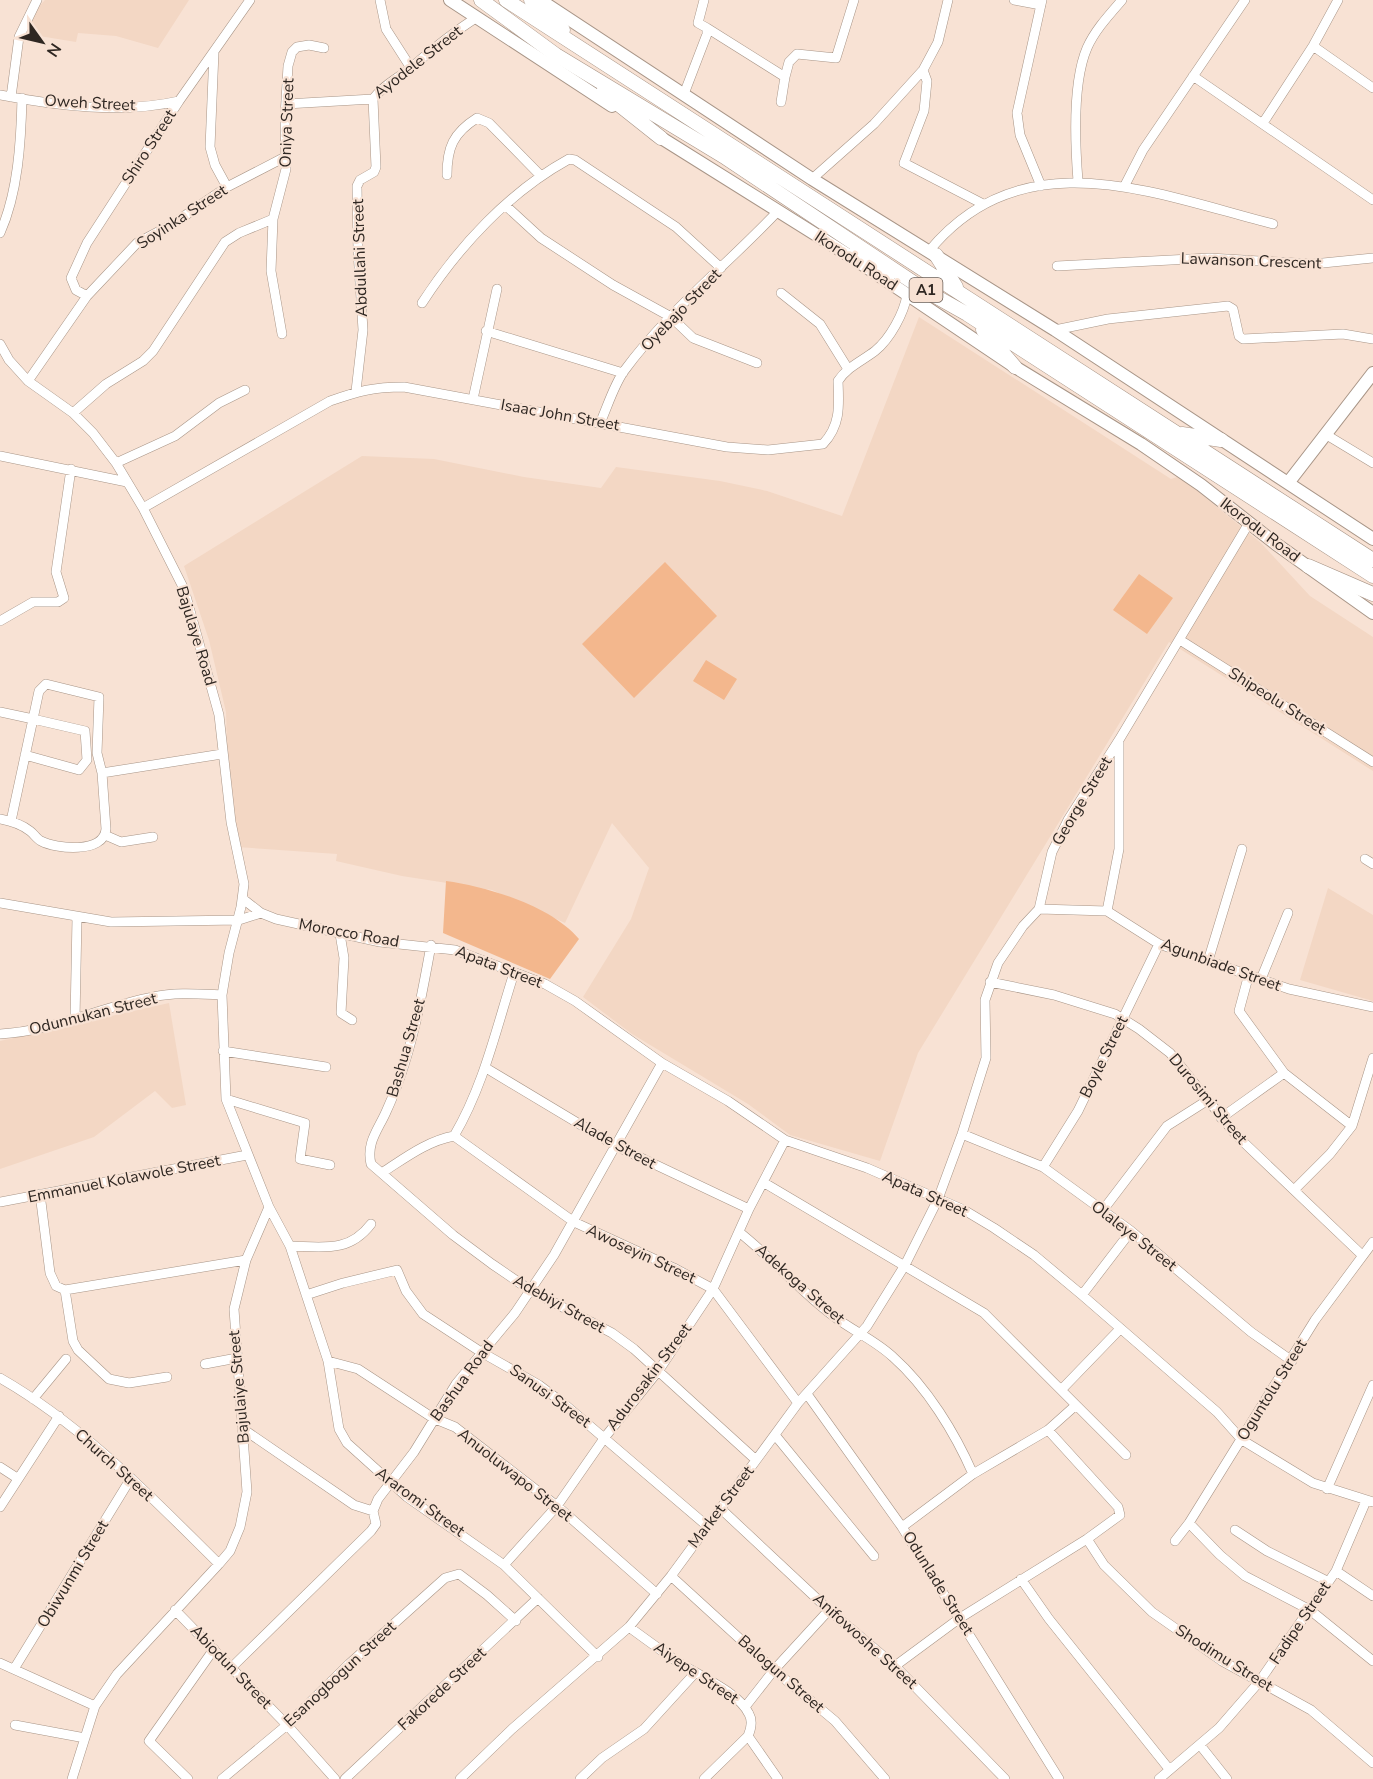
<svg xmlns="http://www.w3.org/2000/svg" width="1373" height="1779" font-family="'Nunito Sans',sans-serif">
<rect width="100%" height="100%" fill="#f8e2d4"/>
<path fill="#f3d7c4" d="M45,0H189L158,48L116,36L78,33L76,42L27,34L31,15Z
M919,317L1171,479L1177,477L1184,480L1261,543L1310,596L1373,637V771L1169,642L918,1053L880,1161L790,1135L748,1104L632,1034L583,997L631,919L649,868L612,823L565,923L492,890L402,876L336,861L337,854L237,847L228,777L226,712L209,640L184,566L362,456L434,459L524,477L601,488L616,467L720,481L767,491L842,516Z
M1328,888L1373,915V1001L1300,980Z
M169,1003L186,1105L172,1108L155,1091L94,1137L0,1169V1041Z"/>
<path fill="#f3b78d" d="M665,562L717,616L634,698L582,644Z
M1139,574L1173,598L1147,634L1113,610Z
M706,660L737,679L724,700L693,681Z
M446,881C489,887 551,906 579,939L550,979L443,933Z"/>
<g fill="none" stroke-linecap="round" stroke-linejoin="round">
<defs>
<path id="minor" d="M380,0L386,29L411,68
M1014,0L1041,5
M707,28L785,77L789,62L797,54L836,58L854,0
M1313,46L1373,88
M214,52L210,147L215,165L227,187
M923,70L927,81L924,111L904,163L983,204
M1193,76L1373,200
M684,94L707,34V28L698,23L704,0
M0,95C57,106 122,114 179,101
M11,97L19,37L37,0
M781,102L785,77
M286,104L373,99C384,84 399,78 413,66C434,48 454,32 477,17
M1263,123L1313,46L1338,0
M447,175C447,148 453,133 477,118L489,123L541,176
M812,179L874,124L923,70L938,42L948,0
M1078,181C1075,143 1072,83 1087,48C1095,30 1109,15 1122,0
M1041,186L1020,135L1017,113L1042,0
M1124,187L1143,150L1245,0
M505,205L541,238L613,285L671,317L693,338L757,363
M0,233C18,193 21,142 22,98
M929,251C1023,137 1155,194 1273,224
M1057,266L1209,258L1313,264L1373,258
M781,293L820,324L848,369
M87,296L76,290L71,278L87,243L179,101L250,0
M422,303C459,246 509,192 569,159L575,160L676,227L721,268
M1055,330L1108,319L1228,306L1233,309L1239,336L1243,339L1343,334L1373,339
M486,331L623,373
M282,334L271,271L273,219L286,169L285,117L288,66L292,52L297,47L309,45L324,48
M0,344L9,360L28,381L73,413L93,433L116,463L143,508L184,589L219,715L231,822L244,884L241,907L229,953L222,995L226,1099L269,1207L246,1260L234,1309L247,1492L240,1527L230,1551L219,1564L117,1674L95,1706L72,1779
M28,381L87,296L137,243L171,225L227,187L285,157
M356,391L363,330L358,251L357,186L360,180L374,172L376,167L373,99
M473,399L497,289
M73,413L106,384L143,361L153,351L225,242L239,233L273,219
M601,421C608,405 614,385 624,371C668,311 727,265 778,211
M1325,434L1373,463
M0,456L127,482
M116,463L175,436L219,403L245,390
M143,508L330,401C359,391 373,387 404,387L727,447L768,450L823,444C841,425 839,405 838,381C847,367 862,361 875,351C890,339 904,313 907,295
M0,621L33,602H58L64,598L56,572L71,469
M1180,640L1373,762
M0,712L33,719L39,691L46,684L99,697L97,753L102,773
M0,819C11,821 21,824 30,831C34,834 37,839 41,841C56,849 104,854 106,829L102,773L222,754
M11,821L33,719L85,731L87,760L79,770L25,755
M105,835L121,842L153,837
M1365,859L1373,864
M243,899L261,913L276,919L380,942L455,950L545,984L575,1001L662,1063L728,1101L785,1140L867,1168L964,1210L994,1228L1034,1255L1082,1295L1217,1412L1242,1440L1313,1483L1373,1502
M0,903L111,922L239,920L261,913
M1039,909L1107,911L1159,944L1289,989L1373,1007
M1107,911L1119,849V740
M340,934L344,958L341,1013L352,1020
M431,945C421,1001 410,1061 386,1112C378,1130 366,1143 371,1164L453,1235L492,1264L530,1290L612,1333L634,1349L756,1460
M1208,961L1242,849
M1249,974L1239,1011L1284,1073
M1261,979L1288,913
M990,982L1054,995L1115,1014L1139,1029L1170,1053L1236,1135L1362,1255
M75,1020L77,918
M0,1034C54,1031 101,1007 153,997C175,992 199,994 222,995
M223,1051L326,1067
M486,1068L616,1146L749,1209
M226,1099L305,1123L300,1159L330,1165
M1221,1118L1284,1073L1352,1126
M962,1134L1043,1167L1131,1231L1251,1332L1292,1361
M454,1136L574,1222L674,1268L713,1289L798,1403
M1043,1167L1078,1111L1159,944
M383,1172C405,1158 427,1141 454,1136C484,1085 496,1029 514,973
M763,1182L984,1313L1126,1455
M1295,1189L1330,1154L1352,1126L1373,1058
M40,1194L50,1273L56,1286L65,1290L246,1260
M0,1202L247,1155
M269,1207L290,1246L328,1361L339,1429L347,1443L407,1497L504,1565L598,1657
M1103,1210L1167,1126L1208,1100
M739,1232C772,1258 799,1290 832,1315C851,1330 875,1340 893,1357C927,1387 955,1433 973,1474
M290,1246C323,1247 349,1253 371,1224
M65,1290L73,1341L78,1350L109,1379L129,1383L167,1377
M306,1295L343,1283L397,1270L406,1291L423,1314L481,1352L539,1385L563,1403L706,1525
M1082,1295L1131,1231
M328,1361L358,1369L433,1418L455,1427L557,1506L657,1594
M205,1364L237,1358
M0,1378C84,1426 151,1497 219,1564
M1062,1389L1119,1330
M807,1394L902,1527L1059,1779
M33,1399L66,1359
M243,1429L354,1505L373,1511
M775,1435L874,1556
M0,1467L17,1478
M1327,1489L1373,1385
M0,1507L59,1416
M720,1508L829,1610L895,1666L1005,1779
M1189,1523L1220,1555L1245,1576L1310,1610L1373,1661
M902,1527L973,1474L1048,1430L1076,1405
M1235,1530L1267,1551L1327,1581
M1087,1539L1104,1565L1152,1612L1222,1661L1311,1710L1373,1763
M1175,1541L1189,1523L1315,1320L1373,1242
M504,1565L557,1506L605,1437L659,1370L713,1289L749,1209L785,1140
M1336,1571L1373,1596
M671,1576L774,1670L835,1721L885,1779
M1021,1579L1049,1619L1169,1769
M175,1610L287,1725L335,1779
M629,1627C644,1638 659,1649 675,1660C695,1674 738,1691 749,1714C753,1721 751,1729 748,1736L704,1779
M0,1663L95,1706
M895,1666L960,1618L1087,1539L1120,1515L1118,1507L1048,1430
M231,1668L371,1531L376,1524L373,1511L378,1499L414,1452L456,1384L515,1313L554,1255L662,1063
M14,1669L131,1478
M745,1707L774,1670L829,1610
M15,1725L85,1738
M748,1736L778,1779
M1200,1745L1227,1779
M188,1779L149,1741L214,1649
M222,1779L287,1725L349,1664L445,1578L459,1574L487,1595L516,1621
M345,1779L538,1598
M460,1779L512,1729L629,1627L671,1576L798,1403L867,1326L905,1265L938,1199L962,1134L986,1058L985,1000L998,963L1023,926L1039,909L1052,852L1068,820L1119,740L1249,523
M580,1779L602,1758L644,1729L695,1673
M1159,1779L1219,1728L1259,1682L1336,1571L1366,1501"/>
<path id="major" d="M450,0L612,106
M540,0L812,179L1055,330L1373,539
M655,134L850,256L1015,367L1141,444L1201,485L1276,544L1373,613
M1288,483L1373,373"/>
<path id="highway" d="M481,0L556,55L723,156L926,291L967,314L1373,576
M506,0L1373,560
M531,0L563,30
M603,92L661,138
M936,255L956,287
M850,256L889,274
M983,330L1015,367
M1182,434L1221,440
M1308,566L1373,594"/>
</defs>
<use href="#minor" stroke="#a89587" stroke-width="10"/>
<use href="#major" stroke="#a89587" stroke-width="14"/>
<use href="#highway" stroke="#a89587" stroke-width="15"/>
<use href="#minor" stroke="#fff" stroke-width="9"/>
<use href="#major" stroke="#fff" stroke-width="12"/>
<use href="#highway" stroke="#fff" stroke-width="14"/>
</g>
<g text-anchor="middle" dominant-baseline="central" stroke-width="4.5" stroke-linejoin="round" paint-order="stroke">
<rect fill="#f8e2d4" stroke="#6b5f57" stroke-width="1.5" x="909.5" y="278" width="33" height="24" rx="4.5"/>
<g font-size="15" font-weight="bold" fill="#2f2722">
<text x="926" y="290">A1</text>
</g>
<g font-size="16" fill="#2f2722" stroke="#f8e2d4">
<text transform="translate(418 62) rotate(-38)">Ayodele Street</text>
<text transform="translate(90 103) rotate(3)">Oweh Street</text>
<text transform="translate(287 123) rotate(-88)">Oniya Street</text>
<text transform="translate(149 147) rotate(-57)">Shiro Street</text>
<text transform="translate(182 217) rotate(-33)">Soyinka Street</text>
<text transform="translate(360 258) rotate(-92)">Abdullahi Street</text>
<text transform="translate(856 261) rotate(33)">Ikorodu Road</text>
<text transform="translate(1251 261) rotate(2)">Lawanson Crescent</text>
<text transform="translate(681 310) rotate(-46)">Oyebajo Street</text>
<text transform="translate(560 415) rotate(10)">Isaac John Street</text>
<text transform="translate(1260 530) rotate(37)">Ikorodu Road</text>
<text transform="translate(196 636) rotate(73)">Bajulaye Road</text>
<text transform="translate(1277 701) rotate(32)">Shipeolu Street</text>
<text transform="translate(1082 801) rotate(-59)">George Street</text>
<text transform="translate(349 933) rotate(10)">Morocco Road</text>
<text transform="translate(1221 965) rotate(20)">Agunbiade Street</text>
<text transform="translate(499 967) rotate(21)">Apata Street</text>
<text transform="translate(93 1014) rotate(-14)">Odunnukan Street</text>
<text transform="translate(406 1048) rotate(-74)">Bashua Street</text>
<text transform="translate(1104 1057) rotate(-64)">Boyle Street</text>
<text transform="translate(1208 1099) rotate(50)">Durosimi Street</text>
<text transform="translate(615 1143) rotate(29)">Alade Street</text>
<text transform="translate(124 1179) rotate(-11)">Emmanuel Kolawole Street</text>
<text transform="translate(925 1194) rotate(24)">Apata Street</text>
<text transform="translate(1134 1236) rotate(38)">Olaleye Street</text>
<text transform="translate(641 1254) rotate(25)">Awoseyin Street</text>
<text transform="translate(800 1284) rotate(41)">Adekoga Street</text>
<text transform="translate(559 1304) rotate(29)">Adebiyi Street</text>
<text transform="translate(649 1377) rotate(-53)">Adurosakin Street</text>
<text transform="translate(462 1381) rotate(-54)">Bashua Road</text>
<text transform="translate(239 1387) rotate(-95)">Bajulaiye Street</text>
<text transform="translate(1272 1390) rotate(-58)">Oguntolu Street</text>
<text transform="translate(550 1396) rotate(36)">Sanusi Street</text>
<text transform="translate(114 1465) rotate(42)">Church Street</text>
<text transform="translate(515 1475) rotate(38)">Anuoluwapo Street</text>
<text transform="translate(420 1502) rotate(36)">Araromi Street</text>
<text transform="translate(721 1507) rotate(-53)">Market Street</text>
<text transform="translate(73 1574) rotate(-59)">Obiwunmi Street</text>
<text transform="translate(938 1583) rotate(58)">Odunlade Street</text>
<text transform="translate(1300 1623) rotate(-56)">Fadipe Street</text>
<text transform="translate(865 1641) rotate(42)">Anifowoshe Street</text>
<text transform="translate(1224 1658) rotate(32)">Shodimu Street</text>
<text transform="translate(231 1667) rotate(46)">Abiodun Street</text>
<text transform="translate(696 1673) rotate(34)">Aiyepe Street</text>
<text transform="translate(340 1674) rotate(-43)">Esanogbogun Street</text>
<text transform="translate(781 1674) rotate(41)">Balogun Street</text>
<text transform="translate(442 1689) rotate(-43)">Fakorede Street</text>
</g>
</g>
<g transform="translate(42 42) rotate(124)" stroke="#f8e2d4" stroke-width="4.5" paint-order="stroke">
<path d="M0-4.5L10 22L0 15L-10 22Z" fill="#2f2722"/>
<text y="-9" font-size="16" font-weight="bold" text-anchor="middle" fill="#2f2722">N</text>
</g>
</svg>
